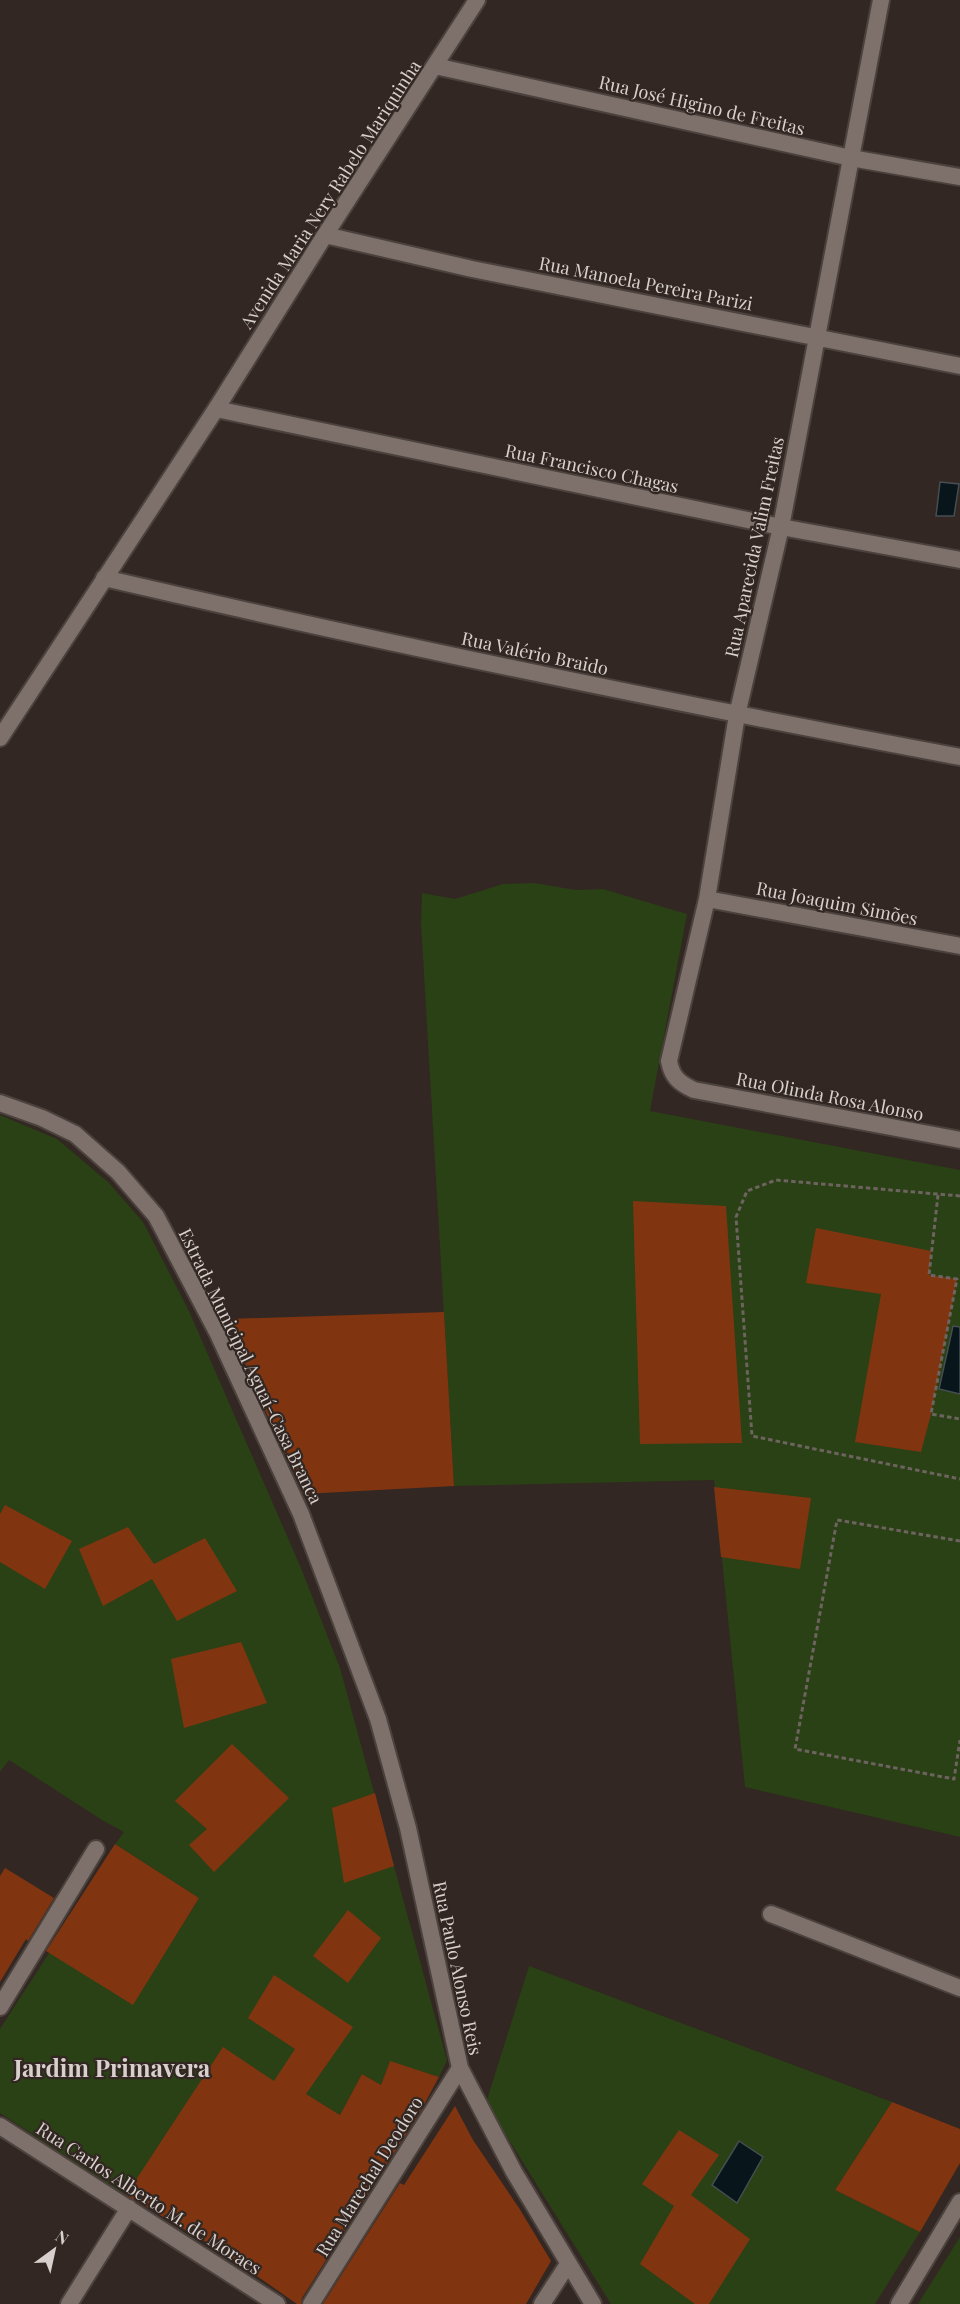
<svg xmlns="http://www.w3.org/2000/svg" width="960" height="2304" font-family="'Playfair Display',serif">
<rect width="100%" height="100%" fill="#322722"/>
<path fill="#2a4015" d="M535,883L576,890L603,889L687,914L650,1111L960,1170V1837L745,1787L714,1480L454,1486L421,923L422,893L455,899L503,884Z
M0,1115L57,1139L109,1183L143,1222L189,1311L301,1568L340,1668L447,2060L439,2077L390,2062L381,2085L362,2074L340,2115L316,2100L126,2195L0,2113V2029L49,1953L167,1950L199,1898L115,1844L124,1832L102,1820L9,1760L0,1772Z
M529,1966L892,2102L835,2190L920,2232L875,2304H611L486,2103Z
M960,2237V2304H918Z"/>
<path fill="#08161c" stroke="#464e51" stroke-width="1.5" d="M940,482L959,484L954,516H936Z
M953,1326L960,1327V1394L939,1389Z
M739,2141L763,2157L737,2203L712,2185Z"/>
<path fill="#803510" d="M633,1201L726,1206L742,1443L640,1444Z
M816,1228L931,1251L929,1275L957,1279L931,1414L921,1452L855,1442L881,1294L806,1283Z
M444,1312L454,1486L303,1494L251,1379L228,1319Z
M714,1487L811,1498L800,1569L721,1557Z
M5,1505L72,1541L45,1589L0,1562V1514Z
M128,1527L154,1564L205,1538L237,1591L177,1621L152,1579L103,1606L79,1549Z
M241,1642L267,1703L184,1728L171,1659Z
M232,1744L289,1798L214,1872L189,1845L207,1829L175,1801Z
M375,1793L394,1866L344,1883L332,1808Z
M115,1844L199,1898L133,2005L46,1951Z
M5,1868L54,1898L28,1941L26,1939L0,1982V1876Z
M348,1910L381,1938L348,1983L313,1956Z
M274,1975L353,2027L306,2094L340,2115L362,2074L381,2085L390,2061L439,2077L420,2112L302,2298L301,2304H297L221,2251L126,2195L223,2047L274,2081L295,2049L248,2018Z
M892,2102L960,2129V2163L920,2232L835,2190Z
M455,2106L473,2140L519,2208L551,2261L526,2304H323L400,2183L404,2185Z
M679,2130L719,2155L691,2195L750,2239L709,2304H695L640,2264L674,2206L642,2184Z"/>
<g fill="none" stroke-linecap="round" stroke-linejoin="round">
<defs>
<path id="minor" d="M881,0L781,527L737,715L707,899L669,1061C672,1077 679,1083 694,1090L960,1140
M435,66L851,158L960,177
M325,235L472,269L960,366
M216,409L781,527L960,560
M104,578C388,644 673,703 960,757
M0,738L216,409L325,235L477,0
M707,899L960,946
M0,1103L42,1118L75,1134L118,1172L156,1216L217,1332L301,1514L378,1719L408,1828L460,2068L514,2172L593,2304
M771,1914L960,1988
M0,2007L96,1849
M0,2126L277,2304
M69,2304L129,2208
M311,2304L460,2068
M542,2304L568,2264
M899,2304L960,2202"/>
</defs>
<use href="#minor" stroke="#4b423d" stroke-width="20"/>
<path stroke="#6d635f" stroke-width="3" stroke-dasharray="4.5 3" stroke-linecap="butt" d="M938,1195L929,1275L957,1279L931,1414L960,1419
M960,1196L776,1180L747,1191L736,1217L752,1436L960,1479
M960,1541L837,1520L795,1749L954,1779L960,1740"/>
<use href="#minor" stroke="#7e706a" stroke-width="16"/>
</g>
<g text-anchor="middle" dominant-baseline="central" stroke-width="4.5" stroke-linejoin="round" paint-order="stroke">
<g font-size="18" fill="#d8d0cd" stroke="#322722">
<text transform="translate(702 105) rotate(13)">Rua José Higino de Freitas</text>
<text transform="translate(330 194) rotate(-57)">Avenida Maria Nery Rabelo Mariquinha</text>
<text transform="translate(646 283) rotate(11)">Rua Manoela Pereira Parizi</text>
<text transform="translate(592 468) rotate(12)">Rua Francisco Chagas</text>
<text transform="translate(754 547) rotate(-78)">Rua Aparecida Valim Freitas</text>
<text transform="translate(535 653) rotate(12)">Rua Valério Braido</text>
<text transform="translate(837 903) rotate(11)">Rua Joaquim Simões</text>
<text transform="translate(830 1096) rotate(11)">Rua Olinda Rosa Alonso</text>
<text transform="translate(251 1366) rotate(64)">Estrada Municipal Aguaí-Casa Branca</text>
<text transform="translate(458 1968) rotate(78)">Rua Paulo Alonso Reis</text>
<text transform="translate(369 2176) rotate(-58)">Rua Marechal Deodoro</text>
<text transform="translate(149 2198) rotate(33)">Rua Carlos Alberto M. de Moraes</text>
</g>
<g font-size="24" font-weight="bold" fill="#d8d0cd" stroke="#322722">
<text x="112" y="2067">Jardim Primavera</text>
</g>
</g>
<g transform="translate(54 2250) rotate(33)" stroke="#322722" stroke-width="4.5" paint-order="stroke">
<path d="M0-4.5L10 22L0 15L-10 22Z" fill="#d8d0cd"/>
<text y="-9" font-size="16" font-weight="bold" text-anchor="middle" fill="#d8d0cd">N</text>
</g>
</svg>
